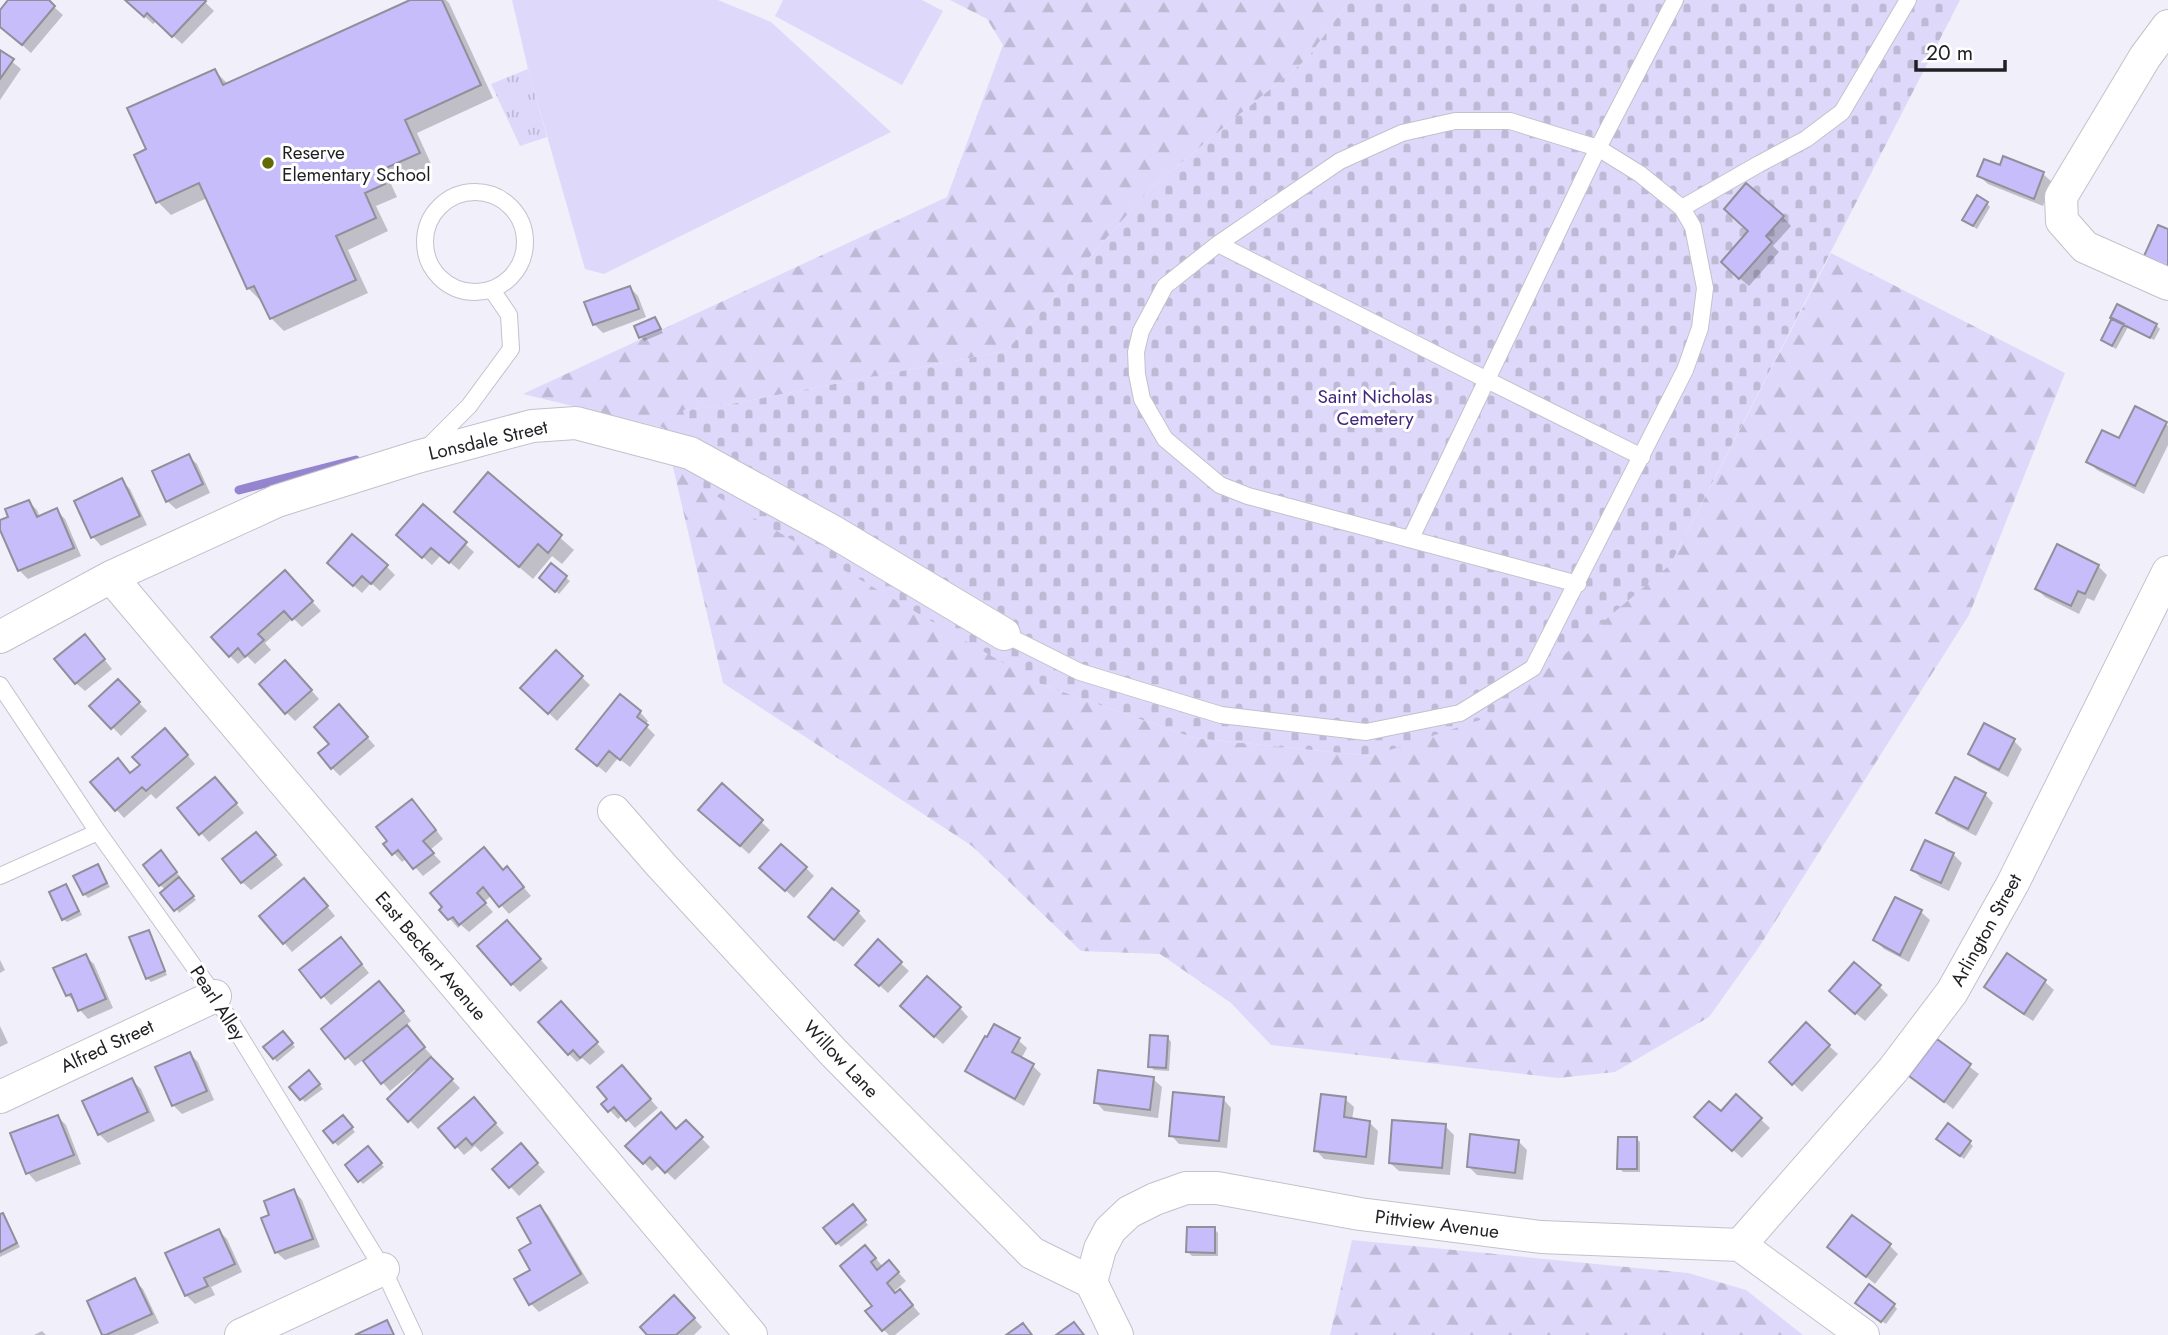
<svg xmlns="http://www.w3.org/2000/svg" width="2168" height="1335" font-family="Jost,sans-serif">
<defs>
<pattern id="forest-firs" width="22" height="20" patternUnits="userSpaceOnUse" patternTransform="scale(1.75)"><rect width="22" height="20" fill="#ded9fa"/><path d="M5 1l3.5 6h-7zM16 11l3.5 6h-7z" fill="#bebad6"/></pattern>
<pattern id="cemetery-stones" width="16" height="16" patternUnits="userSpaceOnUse" patternTransform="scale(1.75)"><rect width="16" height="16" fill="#ded9fa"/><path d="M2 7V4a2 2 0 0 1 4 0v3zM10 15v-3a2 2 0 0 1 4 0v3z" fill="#bebad6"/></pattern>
<pattern id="park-tufts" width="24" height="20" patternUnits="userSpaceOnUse" patternTransform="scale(1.75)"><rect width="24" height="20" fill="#ded9fa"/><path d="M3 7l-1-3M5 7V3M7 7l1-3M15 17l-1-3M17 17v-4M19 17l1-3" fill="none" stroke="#bebad6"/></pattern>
</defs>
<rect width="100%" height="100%" fill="#f1effa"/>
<path fill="#ded9fa" d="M512,0H718L771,22L891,132L604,274L585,269L528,69Z
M783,0H922L943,11L902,85L775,16Z"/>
<path fill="url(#forest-firs)" d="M950,0H1350L1307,59L1153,186L1006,351L726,405L684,410L1038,683L1194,738L1372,756L1670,565L1831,253L2065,373L1969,615L1759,947L1709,1017L1615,1072L1558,1078L1271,1045L1231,1003L1160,954L1081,951L972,846L723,683L664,428L523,394L947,197L1003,45L987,19Z
M1352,1240L1688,1273L1746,1290L1803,1335H1330Z"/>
<path fill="url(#cemetery-stones)" d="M1350,0H1960L1670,565L1492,716L1372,756L1194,738L1038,683L699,486L683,410L726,405L1006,351L1153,186L1307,59Z"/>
<path fill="url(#park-tufts)" d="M528,69L547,137L520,146L491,84Z"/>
<path fill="#0003" d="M11,0H46L63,15L31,53L0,25V13Z
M127,0H203L214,11L182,44L157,21L153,24Z
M414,0H446L449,3L493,98L417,133L432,166L391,184L397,197L376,206L388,231L348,250L368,293L284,331L271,318L261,301L248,288L207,198L171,215L158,202L148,150L215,71L228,84Z
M0,52L21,69L0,100Z
M2001,167L2043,174L2052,182L2043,206L1988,184L1979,176Z
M1987,203L1990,207L1977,229L1968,223Z
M1783,217L1791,226L1773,246L1779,252L1749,286L1731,271Z
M630,288L638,296L646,317L603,333L594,324Z
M2118,306L2156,325L2160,329L2154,340L2128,327L2116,349L2106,343L2103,339Z
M655,319L663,333L644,341L641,337Z
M2166,424L2168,426V445L2144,494L2097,470L2088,461L2120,440Z
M188,456L197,464L210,493L176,509L167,501Z
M488,474L574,550L562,564L552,556L533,579L470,525Z
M122,481L130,489L147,525L101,546L93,537L76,502Z
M29,502L37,510L40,517L56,510L65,519L81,556L28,579L19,570L0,522L11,518Z
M423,506L474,552L459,570L441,555L432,565L407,543Z
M551,565L570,581L559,594L541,578Z
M386,566L395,575L380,591L371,583L362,593L337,571Z
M2098,566L2107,575L2094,601L2087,598L2079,614L2045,597L2037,589Z
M293,581L321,611L302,627L293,618L265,643L271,650L255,664L247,656L238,664L230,656Z
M93,645L112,669L85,691L76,683Z
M556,653L590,685L557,721L523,688Z
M294,671L319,699L295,721L286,712Z
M118,681L147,711L121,736L92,706Z
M640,712L648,721L645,725L655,735L630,767L618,758L606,773L587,757Z
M348,715L375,746L340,776L332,768L331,744Z
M174,739L195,764L156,799L151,794L124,818L116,809L131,775Z
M2013,740L2022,749L2008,777L1979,762L1970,754Z
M722,786L770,830L749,854L709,818Z
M223,787L244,813L209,842L201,833Z
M1985,794L1993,803L1976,836L1947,821L1939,813Z
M420,809L443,839L430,850L441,862L423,876L407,858L402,862L386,844Z
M265,842L283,865L251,890L242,882Z
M1953,854L1962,863L1949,891L1921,878L1913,870Z
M165,856L180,877L178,878L196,900L179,913L166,890L160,885Z
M98,866L110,887L88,898L84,894Z
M806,868L814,876L794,898L770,876Z
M504,871L515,877L531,896L509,914L492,895L484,902L493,912L469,932L461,925L458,928L442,910Z
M66,886L82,915L67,922L63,919Z
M313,889L335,916L292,952L261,916Z
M1896,899L1921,912L1930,920L1909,962L1884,949L1875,940Z
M858,912L866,921L843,947L818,926Z
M515,931L548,968L520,992L512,984Z
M148,932L152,936L167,975L151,982L147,978Z
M878,942L909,971L888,993L866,973Z
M349,948L369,973L331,1005L323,996Z
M85,956L94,964L113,1008L88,1019L80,1010L77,1003L67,995Z
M2007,956L2045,982L2054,990L2033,1021L1994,995L1986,987Z
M0,960L5,970L0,973Z
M1880,987L1888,995L1865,1021L1839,999Z
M388,992L411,1021L405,1026L432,1056L430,1058L460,1088L418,1129L389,1099L417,1072L415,1070L390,1091L363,1060L355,1066L323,1029Z
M960,1008L968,1017L943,1044L910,1015Z
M569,1012L605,1052L590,1065L582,1058L577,1062L569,1054Z
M1806,1025L1838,1054L1802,1092L1771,1062Z
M0,1026L8,1043L0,1047Z
M287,1037L295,1047L277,1062L274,1058Z
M1168,1038L1171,1042L1169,1071L1154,1070L1150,1066Z
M1018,1040L1027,1048L1021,1059L1033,1066L1041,1074L1024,1106L976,1079L968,1071Z
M1937,1042L1979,1074L1953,1109L1912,1076Z
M190,1054L198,1062L214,1100L182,1114L173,1105Z
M313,1076L323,1089L305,1102L302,1099Z
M630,1076L658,1108L635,1128L623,1115L618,1119L604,1104Z
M1153,1079L1162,1087L1158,1118L1104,1111L1096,1102Z
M132,1080L141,1089L155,1121L108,1143L99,1134Z
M1737,1097L1770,1128L1742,1158L1705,1125L1721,1114Z
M1223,1099L1231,1108L1227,1148L1179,1144L1171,1135Z
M1345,1099L1354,1107L1352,1120L1369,1122L1378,1131L1374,1165L1324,1159L1316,1150Z
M482,1108L504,1133L481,1152L475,1146L464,1155L456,1146Z
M58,1117L66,1125L81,1164L36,1182L28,1173Z
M346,1121L355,1132L338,1146L325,1131Z
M686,1122L710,1147L675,1180L659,1165L652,1171L627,1146L677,1131Z
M1445,1126L1454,1135L1450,1175L1399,1171L1390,1163Z
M1637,1139L1640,1142V1172H1623L1619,1168Z
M1518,1141L1527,1150L1523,1180L1477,1175L1469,1167Z
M1942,1142L1970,1143L1973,1146L1964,1159Z
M372,1152L384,1167L363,1184L359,1180Z
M529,1154L545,1172L519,1196L494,1169Z
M294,1191L302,1200L320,1247L285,1260L276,1252L271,1216Z
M540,1207L548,1215L589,1283L539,1312L531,1304Z
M857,1210L868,1225L841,1247L837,1243Z
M2,1215L20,1247L0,1257V1216Z
M1214,1229L1218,1233V1256H1192L1188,1252Z
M219,1231L227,1239L242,1272L211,1287L215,1295L195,1304L186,1295Z
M1889,1245L1898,1254L1875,1284L1830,1247Z
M873,1255L883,1267L897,1271L906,1281L890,1295L908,1300L920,1314L895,1335H889L883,1329L875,1306L842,1266Z
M135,1281L143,1289L159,1323L133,1335H104Z
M1894,1305L1897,1309L1886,1324L1861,1306Z
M683,1306L702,1327L694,1335H650Z
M42,1331L46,1335H34Z"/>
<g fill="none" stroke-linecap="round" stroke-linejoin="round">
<path stroke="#9585cf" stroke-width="9" d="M239,490L356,460"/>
</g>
<path fill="#c8bdfb" stroke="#918f9a" stroke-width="2" d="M8,0H49L55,6L22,45L0,27V10Z
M125,0H205L206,1L172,37L147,13L144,17Z
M410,0H442L481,85L405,120L420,153L379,171L385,184L365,193L376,218L336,236L356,280L270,319L254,286L247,289L199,183L156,203L134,155L146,149L127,108L215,69L223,85Z
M0,50L14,59L0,79Z
M2003,156L2044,172L2034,199L1977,176L1984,159L2000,165Z
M1746,183L1784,216L1766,236L1772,242L1739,279L1721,262L1748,231L1724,209Z
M1977,195L1988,202L1973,226L1962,220Z
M2158,225L2168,229V267L2144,256Z
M630,286L639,309L593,325L584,302Z
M2117,304L2157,324L2150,338L2110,318Z
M655,317L661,329L639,338L634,326Z
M2112,318L2124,324L2112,346L2101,340Z
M2135,406L2167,422L2135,486L2086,462L2102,430L2119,438Z
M189,454L203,484L166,502L152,471Z
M488,472L562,535L548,553L538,544L519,567L454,512Z
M122,478L140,516L91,538L74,501Z
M29,500L37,517L57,508L74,548L18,571L0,530V520L8,517L5,509Z
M423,504L467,542L449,563L431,548L422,558L396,535Z
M352,534L388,565L371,584L362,576L353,586L327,563Z
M2057,544L2099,565L2085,594L2078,591L2071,606L2035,589Z
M551,563L567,576L555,592L539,578Z
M285,570L313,601L292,620L284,611L258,634L264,640L245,657L238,648L229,657L211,637Z
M85,634L105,659L75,684L54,659Z
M556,650L583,676L548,714L520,688Z
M285,660L312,690L285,714L259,684Z
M118,679L140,702L111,729L89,706Z
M620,694L641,711L637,717L648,725L620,760L609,751L597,766L576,749Z
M339,704L368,737L331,769L318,753L329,744L314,727Z
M1984,723L2015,739L1999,770L1968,754Z
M165,728L188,755L146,791L142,787L115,811L90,782L118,758L130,773L140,765L132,757Z
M215,777L237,803L199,835L177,808Z
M1955,777L1986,793L1968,829L1936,813Z
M722,783L763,820L740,846L698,810Z
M412,799L436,830L423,841L434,853L413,869L398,850L392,855L383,844L387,841L376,827Z
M256,832L276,855L241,883L222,859Z
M1925,840L1954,853L1941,883L1911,870Z
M781,844L807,867L785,891L759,868Z
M484,847L503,870L507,866L524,887L499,907L483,887L477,893L486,903L459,925L453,917L448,920L439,910L442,907L430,893Z
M161,850L177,872L159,886L143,865Z
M98,864L107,883L83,895L73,876Z
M179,877L194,896L174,911L160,893Z
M304,878L328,906L283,944L259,916Z
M66,884L79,911L62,920L49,892Z
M832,888L859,911L834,940L808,917Z
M1895,897L1922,910L1900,955L1873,940Z
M507,920L541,959L511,985L477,946Z
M149,930L165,971L146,979L129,937Z
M341,937L362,964L321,998L299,970Z
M878,939L902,962L879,986L855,965Z
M2007,953L2046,980L2024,1014L1984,987Z
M86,954L106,999L78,1011L71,994L66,996L53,968Z
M1854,962L1881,985L1855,1014L1829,991Z
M927,976L961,1007L934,1037L900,1006Z
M379,981L404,1011L345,1059L321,1029Z
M561,1001L598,1042L580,1058L573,1050L568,1055L538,1022Z
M1806,1022L1830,1045L1792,1085L1769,1062Z
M994,1024L1020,1038L1012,1052L1034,1064L1015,1099L965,1071L985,1036L987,1037Z
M407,1025L425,1047L381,1084L363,1061Z
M283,1031L293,1043L273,1059L263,1047Z
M1150,1035L1168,1036L1166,1068L1148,1067Z
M1937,1039L1971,1064L1944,1102L1909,1076Z
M190,1052L207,1091L172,1106L155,1067Z
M431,1057L453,1079L408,1122L387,1099Z
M622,1065L651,1099L626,1121L614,1107L608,1112L601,1104L607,1099L597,1087Z
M309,1070L320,1084L300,1100L289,1087Z
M1098,1070L1154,1077L1150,1110L1094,1103Z
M132,1078L148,1112L98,1135L82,1101Z
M1173,1092L1224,1097L1219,1141L1169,1136Z
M1321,1094L1346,1097L1344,1117L1370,1121L1366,1157L1314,1151Z
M1736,1094L1762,1118L1732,1151L1694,1117L1709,1101L1721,1111Z
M474,1097L496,1123L472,1145L466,1138L455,1148L438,1128Z
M661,1112L676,1129L686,1120L703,1137L665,1173L650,1157L643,1164L625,1146Z
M58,1115L74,1155L26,1174L10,1133Z
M343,1115L353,1127L333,1143L323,1131Z
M1392,1120L1446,1124L1442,1168L1389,1163Z
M1948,1123L1971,1141L1960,1156L1936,1139Z
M1470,1134L1519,1140L1515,1173L1467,1167Z
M1618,1137H1637V1169H1617Z
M521,1143L538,1163L509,1188L492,1169Z
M368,1146L382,1163L358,1182L345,1165Z
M294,1189L313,1239L275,1253L261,1218L269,1215L264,1201Z
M853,1204L866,1220L836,1244L823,1228Z
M540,1205L581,1274L529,1305L514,1279L530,1270L519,1250L531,1243L517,1218Z
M3,1213L17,1243L0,1252V1214Z
M1852,1215L1891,1244L1866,1277L1827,1247Z
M1187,1227H1215V1253L1186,1252Z
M219,1229L235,1264L204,1278L208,1286L185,1296L165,1253Z
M865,1245L876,1258L871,1262L877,1270L889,1260L899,1272L887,1283L895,1293L900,1289L913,1305L882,1331L865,1311L872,1306L840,1266Z
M135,1278L152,1314L106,1335H102L87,1301Z
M1869,1284L1895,1304L1881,1322L1855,1303Z
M674,1295L695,1318L676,1335H647L640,1327Z
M387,1320L394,1335H355Z
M1074,1322L1084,1335H1056Z
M1023,1323L1032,1335H1006Z"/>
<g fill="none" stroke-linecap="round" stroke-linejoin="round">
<defs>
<path id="service" d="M425 242a50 50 0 1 1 100 0a50 50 0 1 1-100 0Z
M1682,208L1759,164L1806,139L1842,112L1908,0
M1218,244L1487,380L1642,457
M425,450L469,406L511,349L509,315L492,290
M1411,538L1598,148L1675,0
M1004,634L1080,672L1221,715L1366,732L1460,713L1533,668L1685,370L1700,328L1705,288L1693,227L1682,208L1640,174L1598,148L1510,121H1455L1402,133L1340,161L1218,244L1165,286L1141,331L1136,352L1137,374L1142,399L1165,439L1220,485L1248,496L1578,584
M0,685L98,832L215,996L383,1269L414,1335
M0,876L98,832"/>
<path id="minor" d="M2168,26L2145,57L2061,197L2062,221L2085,247L2168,284
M111,577L751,1335
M0,637L111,577L277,501L417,457L532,426L576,423L690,453L832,531L1004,634
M614,811L661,865L834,1053L1032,1253L1091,1282
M0,1097L215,996
M1740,1245L1893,1070L1952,992L2013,883L2168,572
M241,1335L383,1269
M1117,1335L1091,1282L1100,1249L1110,1230L1129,1212L1155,1199L1186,1188H1217L1360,1214L1541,1237L1740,1245L1863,1335"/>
</defs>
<use href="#service" stroke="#c2c1cc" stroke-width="18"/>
<use href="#minor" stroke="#c2c1cc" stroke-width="34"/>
<use href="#service" stroke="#fff" stroke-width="16"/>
<use href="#minor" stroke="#fff" stroke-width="32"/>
</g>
<circle fill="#646908" stroke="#fff" stroke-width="2.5" cx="268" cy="163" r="7"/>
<g text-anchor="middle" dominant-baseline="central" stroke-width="6" stroke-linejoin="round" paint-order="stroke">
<g font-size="19" fill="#201f23" stroke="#fff" text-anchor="start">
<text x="282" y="152">Reserve<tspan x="282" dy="22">Elementary School</tspan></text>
</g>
<g font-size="19" fill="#43277e" stroke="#fff">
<text x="1375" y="396">Saint Nicholas<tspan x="1375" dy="22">Cemetery</tspan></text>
</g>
<g font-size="19" fill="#201f23" stroke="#fff">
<text transform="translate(488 440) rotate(-13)">Lonsdale Street</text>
<text transform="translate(1986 930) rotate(-61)">Arlington Street</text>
<text transform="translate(431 956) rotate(50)">East Beckert Avenue</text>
<text transform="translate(218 1003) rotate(57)">Pearl Alley</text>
<text transform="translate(107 1046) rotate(-25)">Alfred Street</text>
<text transform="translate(841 1059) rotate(46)">Willow Lane</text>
<text transform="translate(1437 1224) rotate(7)">Pittview Avenue</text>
</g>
</g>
<path d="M1916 60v10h89v-10" fill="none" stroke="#201f23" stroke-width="3.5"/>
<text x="1926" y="60" font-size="21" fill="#201f23" stroke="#ffffff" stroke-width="5" paint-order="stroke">20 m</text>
</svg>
